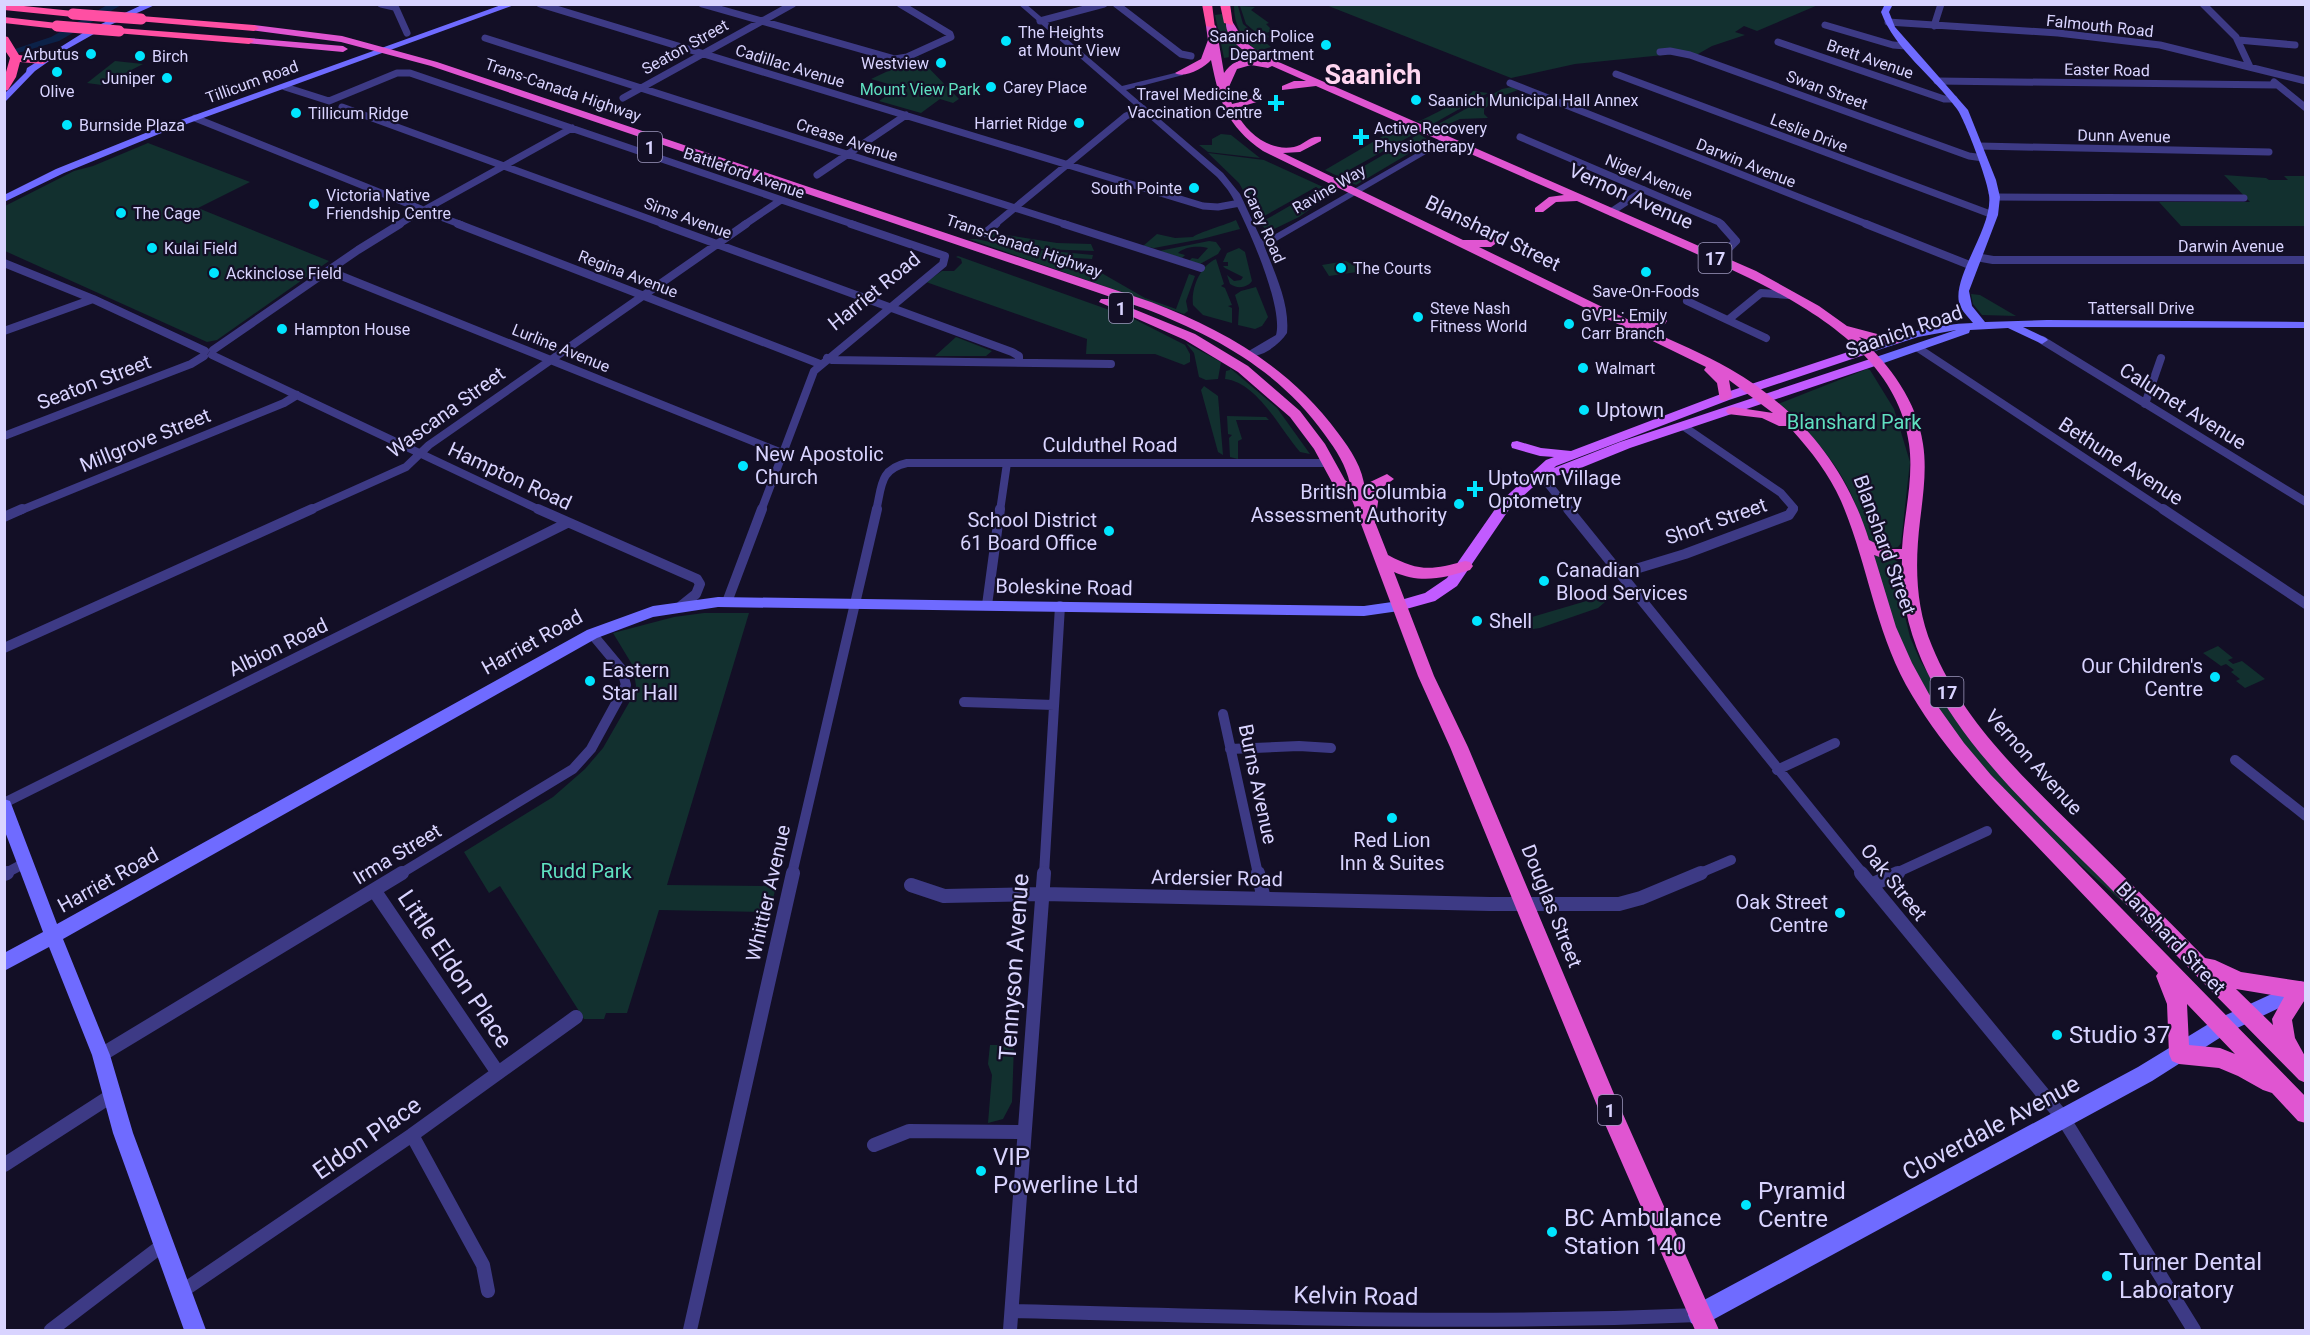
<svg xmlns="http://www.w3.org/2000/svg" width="2310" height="1335" font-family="Roboto,sans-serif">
<rect width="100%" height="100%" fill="#130f26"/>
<path fill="#12302f" d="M1326,5H1818L1757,31L1744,26L1735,32L1745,35L1712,46L1698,54H1673L1575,64L1511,78Z
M1234,6H1238L1243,24L1271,47L1258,51C1242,40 1234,25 1234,6Z
M1240,6L1255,7L1251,10L1269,23L1266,24L1273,31L1266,33L1269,37L1264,39L1246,24Z
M1222,14L1230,36L1249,54L1224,58L1215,15Z
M918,57L959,99L953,103L940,99L921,113L879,101L899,87L871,79Z
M115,61L143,64L102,85L87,83Z
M1512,87L1518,90L1491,100L1493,102L1484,109V114L1488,118L1460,119L1437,129L1433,127L1502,89Z
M1473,91L1488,93L1429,126L1414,120L1420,121C1433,114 1470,97 1473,91Z
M1400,126L1416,133L1342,174L1347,176L1419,134L1430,141L1356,185L1325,170Z
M1221,134L1231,135L1260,158L1208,152L1199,145H1212V139Z
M148,143L250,182L198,208L329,261L217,340L207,342L5,251V206L74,171L93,166Z
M1208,153L1264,160L1334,192L1299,217L1268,232L1260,223L1319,189L1316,187L1259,219L1239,183Z
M2224,175L2266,178L2269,180H2288L2284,176H2305V226H2181L2159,202H2250Z
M1236,220L1240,229L1202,239L1154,248L1143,246L1157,234L1175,238L1193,237C1197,233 1228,224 1236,220Z
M987,232L1057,243L1091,244L1094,251L1041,249L979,236Z
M969,239H976L1019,248L1093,255L1092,259L1075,258L1073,261L1098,271L1145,298L1176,309L1189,274L1195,276L1186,301L1188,311L1184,314Z
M1209,241L1216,242L1221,249L1218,254L1200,264L1189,261L1192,258L1198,259L1208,248C1199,246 1186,246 1178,253L1185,255L1182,258L1159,251Z
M1239,248L1245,252L1252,281C1247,288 1237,289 1230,284L1227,275L1234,281L1241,280L1243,277L1225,268L1223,266H1228V262H1223L1227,253Z
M958,256L1132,318L1185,345L1190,354V362L1184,365L1155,354H1086L1087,339L926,282L942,271H954L962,263L961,259L956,257Z
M1216,259L1224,284L1221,286L1225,288L1232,305L1228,306L1232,308V323L1203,315L1193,305C1191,288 1200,266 1216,259Z
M1346,261L1364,271L1329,276L1322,265Z
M1256,287L1268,317L1262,326L1255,329L1238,325L1239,308L1235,295L1241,291Z
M1971,294L1980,295L2016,316L1982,315L1973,304Z
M956,337L992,351L986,356H935Z
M1186,343L1221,362L1218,379L1206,380L1199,377L1194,353Z
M1230,368L1277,408L1310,454L1300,452C1280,429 1257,382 1225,379L1226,371L1230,370Z
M1867,369L1870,370L1894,409L1910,462L1901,543L1898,547L1887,549L1870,542C1861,527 1858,506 1849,490C1832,455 1806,429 1778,404Z
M1204,386L1218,396L1223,455L1218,452L1201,390Z
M1227,416L1266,417L1269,420H1236L1242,439L1238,441V459L1230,457L1229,438L1232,435L1228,434Z
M1872,555L1893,559L1898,562L1897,583L1910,637L1920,660L1947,706L2128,904L2126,905L2051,839L1971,754L1920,683L1897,634Z
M1597,592L1611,597L1598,608L1540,628L1533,629L1527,625V619L1532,617L1600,597Z
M704,613H749L667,885L776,886L770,912L659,910L627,1013H606L604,1019H584L500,886L489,893L464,852L553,797L585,769L603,748L630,701L636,686L633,666L613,633L674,617Z
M2218,646L2233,658L2228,660L2233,664L2242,661L2265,679L2245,688L2236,681L2240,679L2231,672L2234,670L2226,664L2221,666L2203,653Z
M990,1045H1014L1012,1102L1003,1119L988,1123L992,1075L988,1064Z"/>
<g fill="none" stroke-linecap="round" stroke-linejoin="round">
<path fill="#0c2248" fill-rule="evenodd" d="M109,4H123L59,41L18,53L12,50L51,37Z"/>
<path stroke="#3d3a85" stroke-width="7" d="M381,4L394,7
M394,4L407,33
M540,4L1203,206L1218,207L1240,203
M702,4L895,59L907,57L951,37L950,34L900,4
M1116,4L1181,54L1191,56
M2203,4L2236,37L2250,67
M1040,21L1104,4
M1888,22L2058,33L2160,45L2306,81
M1825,25L1893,45L1906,46
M1934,26L1941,4
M485,38L1068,225
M2238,40L2295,45
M1778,42L1944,99H1954
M1660,52L1670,51L1690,55L1969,156L1983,158
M1616,74L1993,215
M1937,81L2277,85
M2274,82L2306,108
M1510,83L1869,225
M285,87L329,101L397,73H410L855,225
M623,98L793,4
M342,107L666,225
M195,118L421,209
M1520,137L1719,222L1722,225
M1979,146L2269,152
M817,175L906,115
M1995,197L2244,198
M426,209L572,128
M425,211L462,225
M1611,212L1644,190
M398,225L421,211
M744,225L781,200
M994,225L1126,116L1143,109"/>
<path stroke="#3d3a85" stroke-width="8" d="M458,224L820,364
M662,224L1012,352L1019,356V361
M1064,224L1201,268
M1866,224L1972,266
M985,233L996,224
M1976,257L1993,260H2306
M1718,259L1736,241L1721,224
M4,263L93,299L205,351
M329,271L782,453
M1687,301L1766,338
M1728,320L1761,293L1789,295
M4,331L93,299
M2042,340L2306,502
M1918,348L2165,511
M213,350L358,250L400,224
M212,355L542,511
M827,358L832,360L1111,364
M2145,404L2161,358
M1683,426L1781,493L1794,508L1792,511
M4,436L191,364L204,356
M1540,474L1570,511
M19,511L284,403L297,395
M308,511L406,467L429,445L746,224
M761,511L814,371L943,264L945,256L851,224
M876,511C882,487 879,469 907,463H1330
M1000,511L1007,463"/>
<path stroke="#3d3a85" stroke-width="10" d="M538,509L697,579L700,584L696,594L681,606
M1568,509L1863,874
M2163,509L2306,604
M4,517L22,509
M1619,574L1685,554L1789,515L1793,509
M727,602L762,509
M987,605L1000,509
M4,648L312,509
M964,702L1054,705
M1223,714L1258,874
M1230,749L1299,746L1331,748
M2235,760L2306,816
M1777,770L1835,743
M4,803L567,523
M4,874L25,863
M400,874L573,769L591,749L626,685L622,670L592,634
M792,874L877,509
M1044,874L1060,606
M1698,874L1731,860
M1894,874L1987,831"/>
<path stroke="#3d3a85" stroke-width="14" d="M1258,873L1264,899
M1861,873L2063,1118L2194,1330
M4,874L7,873
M911,885L944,896L1043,894L1490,904H1619L1641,898L1701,873
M1871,885L1898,873
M374,890L498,1073
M101,1055L402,873
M412,1135L483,1265L488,1291
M874,1145L909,1131L1024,1132
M4,1165L111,1096
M181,1292L412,1135L576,1017
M1012,1311C1241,1317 1470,1325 1699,1315
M51,1330L164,1244
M690,1330L793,873
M1010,1330L1044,873"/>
<path fill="#3d3a85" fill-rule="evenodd" d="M1018,4H1026L1122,86L1183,71V75L1126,90L1223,173L1240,194L1261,239H1267L1443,138L1450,140L1273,243L1264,245C1274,272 1290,303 1287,333C1279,345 1262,358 1247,356V352L1276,335C1284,307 1246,221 1231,195C1227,188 1222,183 1217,177Z"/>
<path fill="#6f6bff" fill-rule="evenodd" d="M144,4H157L108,26L62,52L35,71L4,103V94L26,72L27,68L86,31Z
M504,4H517L159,134L64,173L4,202V195L56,169L153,130Z
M1885,4H1893L1889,12L1895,27L1968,110L1996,180L2000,197L1998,215L1969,291L1972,306L1985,322L2047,320L2306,322V328L2023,327L2046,338L2048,340L2042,344L2008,328L1970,330L1969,333L1881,364H1873V358L1956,330L1918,337L1866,354L1862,353V347C1899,335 1934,324 1973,323C1969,318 1964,313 1961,308C1947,282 1994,228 1989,195C1988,181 1965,120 1957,109C1933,76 1895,50 1881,12Z
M718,597L1364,606L1399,601L1406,606L1399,611L1364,616L718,607L653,617L597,638L63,939L110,1055L133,1133L206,1330H184L113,1133L92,1055L49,947L4,971V953L43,932L4,829V799L10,801L12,806L57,924L587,630L653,606Z
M2300,981L2306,983V995L2229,1032L2152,1081L1707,1323L1699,1326L1691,1323L1688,1315L1691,1307L2138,1067L2215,1020Z"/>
<path fill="#c25bff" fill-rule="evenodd" d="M1866,346L1870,347V353L1729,400L1556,466L1554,468L1620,442L1873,358L1877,357L1883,361L1881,364L1630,448L1566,474L1543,478L1510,508L1457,586L1435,601L1399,611L1392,606L1394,602L1425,593L1447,578L1500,502L1546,460L1554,457L1540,456L1512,448L1511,445L1512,442L1517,441L1541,448L1571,451L1721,394Z"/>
<path fill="#e055d1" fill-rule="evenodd" d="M1226,21H1232L1245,42L1265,56L1756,271L1819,306L1847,326L1881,335L1902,337L1903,340C1893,349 1871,341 1859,337C1890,365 1917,401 1923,444C1927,469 1923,496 1920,521C1915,563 1915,606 1932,646C1963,722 2025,779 2083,836C2124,877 2165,917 2205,958L2215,960L2241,972L2306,982V998L2292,1020L2295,1038L2306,1058V1083L2299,1080C2237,1017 2175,954 2113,891C2026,802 1896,697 1902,559H1885L1874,555L1896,627L1912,663L1929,694L1964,743L1991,775L2306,1097V1123L2298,1121L2272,1093L2263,1090L2238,1076L2219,1068L2179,1064L2172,1061L2169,1054L2167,1004L2156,976L2158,973C2116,929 2074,885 2032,841C1985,792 1939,744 1906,685C1874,626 1867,561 1841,501C1829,474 1811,451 1792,430L1788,426H1779L1762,418L1728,414L1726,411L1728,408L1733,407L1773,413L1729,380L1732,397L1725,401L1720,400L1717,383L1704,370L1706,367L1263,151C1226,125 1220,103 1211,60C1204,68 1184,79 1175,73L1201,59L1208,40L1206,26L1211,23L1216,26L1224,73C1233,60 1244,58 1259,60C1245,53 1224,38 1226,21ZM1251,65L1268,68L1272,66L1306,81H1294L1282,86V90L1316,86L1564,195L1549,197L1535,208V212H1543L1556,202L1577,201C1614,218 1652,234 1690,251C1773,288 1896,340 1909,444C1914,479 1904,514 1902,549H1887L1869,540C1846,466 1798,408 1730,369C1704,354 1675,342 1647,329L1665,324L1667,321L1665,318L1647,321L1629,320L1479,247H1491L1506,236V232H1498L1485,240H1463L1283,153L1300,152L1321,141V137C1310,135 1304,145 1294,147C1269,152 1246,132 1236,112L1240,107L1260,101L1255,98L1232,104L1228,89L1237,69ZM2236,989L2284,997L2272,1019L2273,1025ZM2187,1004L2235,1054L2220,1048L2189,1045Z
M254,25L342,36L437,62L1151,302C1225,330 1290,368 1338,433C1351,450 1363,468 1365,490L1368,483L1387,474L1394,479L1380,489L1375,522L1388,555C1419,572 1432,570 1465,561L1470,562L1473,566L1470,570C1444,578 1421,584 1394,572L1434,676L1468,747L1614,1094L1719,1330H1695L1598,1108L1450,747L1418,676L1352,500L1334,486L1314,449L1290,417L1238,372L1185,340L1099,302L1101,299H1109L1195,334L1248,366L1300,411L1325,444L1345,480L1350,484C1346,465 1336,450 1325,435C1280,371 1214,335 1143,308L431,66L341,42L251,30V26Z
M249,38L343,46L348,49L343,52L246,43V39Z"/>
<path fill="#ff4fa3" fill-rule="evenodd" d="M4,4L73,11L78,14L73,17L4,10Z
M1202,4H1212L1215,28L1206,26Z
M1220,4H1230L1233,25L1224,23Z
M141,16L254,25L259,28L254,31L137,21L136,19Z
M4,17L57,23L62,26L57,29L4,23Z
M119,28L249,38L254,41L249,44L115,33L114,31Z
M4,36L8,37L19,55L43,58L48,61L43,64L20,62L16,77L8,90L4,91V79L10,58L4,49Z"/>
<path stroke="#ff4fa3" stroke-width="11" d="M73,14L141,19
M57,26L119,31"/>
</g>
<g fill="#00e5ff" stroke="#130f26" stroke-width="2">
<circle cx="1006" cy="41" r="6"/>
<circle cx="1326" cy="45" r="6"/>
<circle cx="91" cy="54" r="6"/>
<circle cx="140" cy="56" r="6"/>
<circle cx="941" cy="63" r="6"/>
<circle cx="57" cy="72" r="6"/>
<circle cx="167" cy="78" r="6"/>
<circle cx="991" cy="87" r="6"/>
<circle cx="1416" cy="100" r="6"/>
<path d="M1273 94h6v6h6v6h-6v6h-6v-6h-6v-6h6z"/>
<circle cx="296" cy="113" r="6"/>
<circle cx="1079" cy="123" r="6"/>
<circle cx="67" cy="125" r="6"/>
<path d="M1358 128h6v6h6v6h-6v6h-6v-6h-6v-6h6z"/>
<circle cx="1194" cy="188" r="6"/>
<circle cx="314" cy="204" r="6"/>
<circle cx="121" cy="213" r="6"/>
<circle cx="152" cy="248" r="6"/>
<circle cx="1341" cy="268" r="6"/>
<circle cx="1646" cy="272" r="6"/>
<circle cx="214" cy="273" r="6"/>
<circle cx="1418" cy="317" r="6"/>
<circle cx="1569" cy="324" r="6"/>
<circle cx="282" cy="329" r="6"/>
<circle cx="1583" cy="368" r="6"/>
<circle cx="1584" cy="410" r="6"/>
<circle cx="743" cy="466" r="6"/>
<path d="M1472 480h6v6h6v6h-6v6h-6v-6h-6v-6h6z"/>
<circle cx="1459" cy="504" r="6"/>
<circle cx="1109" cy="531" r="6"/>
<circle cx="1544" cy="581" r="6"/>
<circle cx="1477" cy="621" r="6"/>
<circle cx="2215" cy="677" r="6"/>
<circle cx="590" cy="681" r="6"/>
<circle cx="1392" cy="818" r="6"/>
<circle cx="1840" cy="913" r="6"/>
<circle cx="2057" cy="1035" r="6"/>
<circle cx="981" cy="1171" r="6"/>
<circle cx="1746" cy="1205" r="6"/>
<circle cx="1552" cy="1232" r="6"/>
<circle cx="2107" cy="1276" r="6"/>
</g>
<g text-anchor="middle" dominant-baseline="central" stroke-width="4.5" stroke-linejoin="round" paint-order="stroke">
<g font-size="16" fill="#d9d4ff" stroke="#130f26">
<text transform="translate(2100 26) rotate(6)">Falmouth Road</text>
<text transform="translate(685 47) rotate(-29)">Seaton Street</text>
<text transform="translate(1870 59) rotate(19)">Brett Avenue</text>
<text transform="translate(790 66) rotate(17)">Cadillac Avenue</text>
<text transform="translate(2107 70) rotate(1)">Easter Road</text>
<text transform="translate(252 82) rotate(-20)">Tillicum Road</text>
<text transform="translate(563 90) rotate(19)">Trans-Canada Highway</text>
<text transform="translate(1827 90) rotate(20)">Swan Street</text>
<text transform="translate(1809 133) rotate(21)">Leslie Drive</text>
<text transform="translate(2124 136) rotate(1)">Dunn Avenue</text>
<text transform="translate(847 140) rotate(18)">Crease Avenue</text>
<text transform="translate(1746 163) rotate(22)">Darwin Avenue</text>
<text transform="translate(744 173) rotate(19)">Battleford Avenue</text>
<text transform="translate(1649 177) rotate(23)">Nigel Avenue</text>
<text transform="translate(1329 189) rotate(-30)">Ravine Way</text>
<text transform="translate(688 218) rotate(20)">Sims Avenue</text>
<text transform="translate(1264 225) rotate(66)">Carey Road</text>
<text transform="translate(1024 246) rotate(19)">Trans-Canada Highway</text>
<text x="2231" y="246">Darwin Avenue</text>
<text transform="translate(628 274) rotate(21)">Regina Avenue</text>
<text x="2141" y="308">Tattersall Drive</text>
<text transform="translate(561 348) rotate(22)">Lurline Avenue</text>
</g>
<g font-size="16" fill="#d9d4ff" stroke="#130f26" text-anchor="start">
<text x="1018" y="32">The Heights<tspan x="1018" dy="18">at Mount View</tspan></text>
<text x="1314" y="36" text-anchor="end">Saanich Police<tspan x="1314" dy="18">Department</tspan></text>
<text x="79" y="54" text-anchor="end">Arbutus</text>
<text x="152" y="56">Birch</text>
<text x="929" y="63" text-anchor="end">Westview</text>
<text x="155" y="78" text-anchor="end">Juniper</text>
<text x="1003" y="87">Carey Place</text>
<text x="57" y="91" text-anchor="middle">Olive</text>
<text x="1262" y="94" text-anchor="end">Travel Medicine &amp;<tspan x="1262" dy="18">Vaccination Centre</tspan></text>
<text x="1428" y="100">Saanich Municipal Hall Annex</text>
<text x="308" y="113">Tillicum Ridge</text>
<text x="1067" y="123" text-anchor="end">Harriet Ridge</text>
<text x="79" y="125">Burnside Plaza</text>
<text x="1374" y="128">Active Recovery<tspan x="1374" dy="18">Physiotherapy</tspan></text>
<text x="1182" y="188" text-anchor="end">South Pointe</text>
<text x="326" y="195">Victoria Native<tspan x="326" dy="18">Friendship Centre</tspan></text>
<text x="133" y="213">The Cage</text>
<text x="164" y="248">Kulai Field</text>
<text x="1353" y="268">The Courts</text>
<text x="226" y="273">Ackinclose Field</text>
<text x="1646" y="291" text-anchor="middle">Save-On-Foods</text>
<text x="1430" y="308">Steve Nash<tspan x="1430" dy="18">Fitness World</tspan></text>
<text x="1581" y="315">GVPL: Emily<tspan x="1581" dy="18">Carr Branch</tspan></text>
<text x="294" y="329">Hampton House</text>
<text x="1595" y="368">Walmart</text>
</g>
<g font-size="16" fill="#5fe0c0" stroke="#130f26">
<text x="920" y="89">Mount View Park</text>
</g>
<g fill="#130f26" stroke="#9e99be" stroke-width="1.5">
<rect x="638" y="132" width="24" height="30" rx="4.5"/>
<rect x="1698.5" y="243" width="33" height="30" rx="4.5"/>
<rect x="1109" y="293" width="24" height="30" rx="4.5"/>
<rect x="1930.5" y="677" width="33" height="30" rx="4.5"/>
<rect x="1598" y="1095" width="24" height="30" rx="4.5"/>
</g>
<g font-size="18" font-weight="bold" fill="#d9d4ff">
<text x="650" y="147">1</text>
<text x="1715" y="258">17</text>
<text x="1121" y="308">1</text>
<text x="1947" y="692">17</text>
<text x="1610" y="1110">1</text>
</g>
<g font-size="20" fill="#d9d4ff" stroke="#130f26">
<text transform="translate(1631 196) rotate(24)">Vernon Avenue</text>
<text transform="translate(1493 233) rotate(26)">Blanshard Street</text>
<text transform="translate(874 291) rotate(-39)">Harriet Road</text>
<text transform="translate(1904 331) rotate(-19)">Saanich Road</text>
<text transform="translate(94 382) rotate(-21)">Seaton Street</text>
<text transform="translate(2183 406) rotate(32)">Calumet Avenue</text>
<text transform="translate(446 412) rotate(-36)">Wascana Street</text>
<text transform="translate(145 440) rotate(-22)">Millgrove Street</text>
<text x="1110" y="445">Culduthel Road</text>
<text transform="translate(2121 461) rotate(33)">Bethune Avenue</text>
<text transform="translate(510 476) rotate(25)">Hampton Road</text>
<text transform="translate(1716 521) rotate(-19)">Short Street</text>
<text transform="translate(1885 545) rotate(70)">Blanshard Street</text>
<text transform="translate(1064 587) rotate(1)">Boleskine Road</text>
<text transform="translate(532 642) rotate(-29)">Harriet Road</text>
<text transform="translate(278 647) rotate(-26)">Albion Road</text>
<text transform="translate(2034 762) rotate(48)">Vernon Avenue</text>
<text transform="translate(1258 784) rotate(78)">Burns Avenue</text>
<text transform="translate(397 854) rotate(-31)">Irma Street</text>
<text transform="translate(1217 878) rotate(1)">Ardersier Road</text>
<text transform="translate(108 880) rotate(-29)">Harriet Road</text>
<text transform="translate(1894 882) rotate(51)">Oak Street</text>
<text transform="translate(768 893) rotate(-77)">Whittier Avenue</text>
<text transform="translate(1552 906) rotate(68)">Douglas Street</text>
<text transform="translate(2171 938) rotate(46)">Blanshard Street</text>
</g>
<g font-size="20" fill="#d9d4ff" stroke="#130f26" text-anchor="start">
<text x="1596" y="410">Uptown</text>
<text x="755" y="454">New Apostolic<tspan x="755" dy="23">Church</tspan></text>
<text x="1488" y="478">Uptown Village<tspan x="1488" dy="23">Optometry</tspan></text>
<text x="1447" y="492" text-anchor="end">British Columbia<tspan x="1447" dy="23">Assessment Authority</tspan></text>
<text x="1097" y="520" text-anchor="end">School District<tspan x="1097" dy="23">61 Board Office</tspan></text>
<text x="1556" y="570">Canadian<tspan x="1556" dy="23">Blood Services</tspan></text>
<text x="1489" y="621">Shell</text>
<text x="2203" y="666" text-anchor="end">Our Children's<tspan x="2203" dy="23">Centre</tspan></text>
<text x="602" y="670">Eastern<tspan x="602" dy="23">Star Hall</tspan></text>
<text x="1392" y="840" text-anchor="middle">Red Lion<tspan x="1392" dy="23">Inn &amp; Suites</tspan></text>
<text x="1828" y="902" text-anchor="end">Oak Street<tspan x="1828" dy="23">Centre</tspan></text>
</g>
<g font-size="20" fill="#5fe0c0" stroke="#130f26">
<text x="1854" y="422">Blanshard Park</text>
<text x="586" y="871">Rudd Park</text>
</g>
<g font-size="24" fill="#d9d4ff" stroke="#130f26">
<text transform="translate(1014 967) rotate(-86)">Tennyson Avenue</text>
<text transform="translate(455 969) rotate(56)">Little Eldon Place</text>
<text transform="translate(1991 1128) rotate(-28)">Cloverdale Avenue</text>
<text transform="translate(367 1138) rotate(-35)">Eldon Place</text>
<text transform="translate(1356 1296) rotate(1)">Kelvin Road</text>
</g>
<g font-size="24" fill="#d9d4ff" stroke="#130f26" text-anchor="start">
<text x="2069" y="1035">Studio 37</text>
<text x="993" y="1157">VIP<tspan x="993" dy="28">Powerline Ltd</tspan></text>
<text x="1758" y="1191">Pyramid<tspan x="1758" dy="28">Centre</tspan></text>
<text x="1564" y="1218">BC Ambulance<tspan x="1564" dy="28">Station 140</tspan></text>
<text x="2119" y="1262">Turner Dental<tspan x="2119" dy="28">Laboratory</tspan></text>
</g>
<g font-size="27" font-weight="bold" fill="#ffd6f0" stroke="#130f26">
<text x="1373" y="75">Saanich</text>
</g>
</g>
<rect width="2310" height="1335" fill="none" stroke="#d9d4ff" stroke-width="12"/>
</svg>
